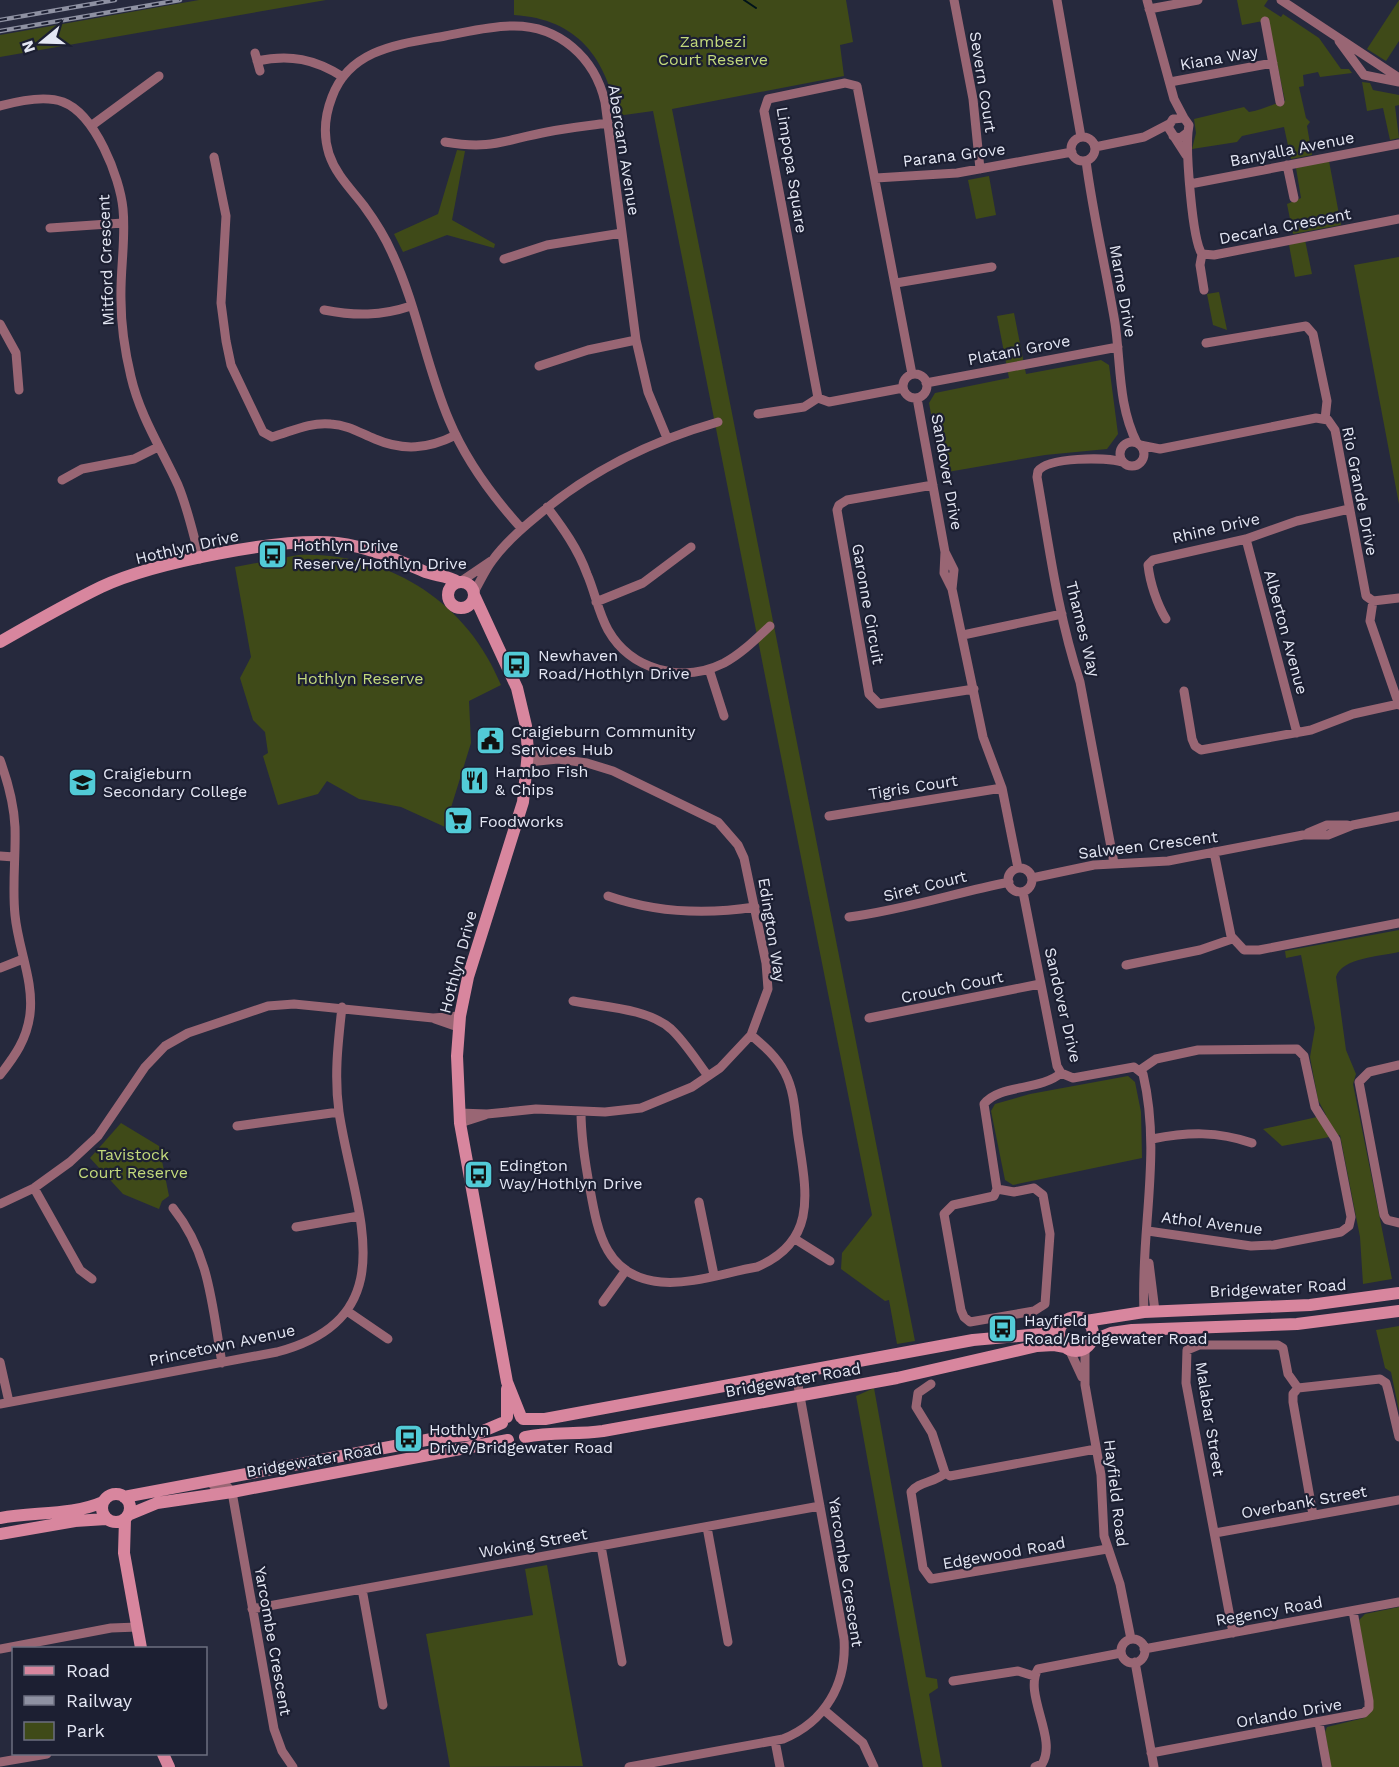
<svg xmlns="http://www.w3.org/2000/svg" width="1399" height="1767" font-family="'Work Sans',sans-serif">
<rect width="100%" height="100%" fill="#26293d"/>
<path fill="#3f4a18" d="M199,0H326L0,57V35Z
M514,0H846L853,42L840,45L844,76L672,109L915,1341L897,1344L889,1300L885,1301L841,1269L842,1253L872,1215L653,111L617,116C606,58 578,19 514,15Z
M1237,0H1268L1264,6L1281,17L1283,14L1319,38L1341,69H1349L1352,73L1320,77L1318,72L1303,75L1304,86L1299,87L1306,118L1310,122L1307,126L1312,155L1291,159L1284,127L1242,136L1237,142L1192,149L1196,133L1194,119L1244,107L1249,112C1263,110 1272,104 1285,101L1268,20L1242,25Z
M1399,0V41L1386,61L1367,49Z
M1362,82L1370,83L1373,90L1399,95V105L1395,106L1399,138L1390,140L1383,108L1367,111Z
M457,150L465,151L452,220L495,244L494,248L447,235L403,252L394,234L438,214Z
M1329,161L1341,225L1293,234L1287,204L1301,198L1296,168Z
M989,176L996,215L976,219L968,180Z
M1305,240L1312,274L1295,277L1289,245Z
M1399,257V504L1354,265Z
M1219,292L1227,330L1213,325L1207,294Z
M1014,313L1026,374L1101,360L1109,365L1118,434L1107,449L1045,455L942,473L929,403L935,393L1009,378L997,316Z
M298,555C389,552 467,602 501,685L469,701L471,743L445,827L401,807L359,799L327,781L318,794L278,805L263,756L268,753L265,732L253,720L240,678L251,657L235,567Z
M1399,930V952C1381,956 1341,958 1336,977L1346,1050L1356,1074L1353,1084L1392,1279L1363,1284L1360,1237L1340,1135L1282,1146L1263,1129L1326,1115L1318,1100L1310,1057L1315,1028L1301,955L1286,958L1285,951Z
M1128,1076L1135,1082L1141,1112L1142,1158L1013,1185L1005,1180L991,1111L995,1104L1030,1094Z
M121,1123L159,1146L169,1196L162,1201L159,1209L123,1194L90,1158Z
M1399,1326V1411L1391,1372L1385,1368L1376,1330Z
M874,1388L926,1677L937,1679L938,1688L929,1694L942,1767H923L856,1396Z
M547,1565L583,1766L450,1767L426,1634L533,1615L525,1569Z
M1399,1607V1767H1331L1325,1732L1327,1727L1364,1718L1371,1712L1359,1620L1365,1614Z"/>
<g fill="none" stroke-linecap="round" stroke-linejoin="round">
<path stroke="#00131a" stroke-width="2" d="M744,0L756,8"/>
<path stroke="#996674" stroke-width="9" d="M954,0L973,99L980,169
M1057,0L1081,137
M1147,0L1174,99L1184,118
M1281,0L1399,78
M1149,9L1198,0
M1265,21L1280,102
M1339,41L1364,75L1399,82
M255,53L260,71
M257,61C290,54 315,59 343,77
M1170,82L1273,63
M0,106C18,101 45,95 63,102C95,114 120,177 123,209C126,240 120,270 121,300C121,325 125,352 131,377C140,416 161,448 178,485C188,509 193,534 200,559
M91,126L159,76
M1188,132C1186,152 1192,240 1202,254L1214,255L1399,219
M1173,136L1180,138L1188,132L1189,125L1184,118L1173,119L1168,127L1186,155
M1071 149a12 12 0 1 1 24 0a12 12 0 1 1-24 0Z
M445,142C492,150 504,140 547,132C567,128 587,126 608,123
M1095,147L1144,137L1169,124
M214,157L226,216L221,303L226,341L231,365L263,432L272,437C293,431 309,422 331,424C348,425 360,433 375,439C403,451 428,449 456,435
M1086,161C1093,215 1106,269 1115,323C1121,364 1118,406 1137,443
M1287,165L1294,198
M876,178L957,173L1072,152
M1190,184L1399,144
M50,228L123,223
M1202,254L1200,265L1204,290
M504,259L547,245L622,233
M896,283L992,267
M324,310C355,316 381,316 411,306
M0,324L16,353L19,390
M1206,343L1306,326L1313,334L1327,401L1325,419
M539,366L588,350L636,340
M903 386a12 12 0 1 1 24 0a12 12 0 1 1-24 0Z
M926,383L1118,347
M903,388L829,402L818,398L764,111L768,99L845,83L857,86L912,374
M917,398L945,552L954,570L952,589
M758,414L804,407L818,398
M1120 454a12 12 0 1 1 24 0a12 12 0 1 1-24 0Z
M1140,445L1160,449L1316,418L1328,420L1335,430L1366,596L1373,601L1399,598
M62,480L82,469L134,459L158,447
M933,485L847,500L839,505L837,510L869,694L879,704L974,689
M547,507C563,528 578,549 587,574C595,592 598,612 608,630C631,670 682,684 724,663C741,654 756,639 770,626
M522,529C492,496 466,461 449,420C426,366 417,306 392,253C385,237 375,221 364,206C351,189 336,175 329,154C323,135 325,115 332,97C350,48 401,44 445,36C467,32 490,26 512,26C559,25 595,58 605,102L636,340L648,392L667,438
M1246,539L1297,733
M945,552L944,573L952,589L983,737L1002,788L1018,868
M460,582L491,561
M474,592C480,582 485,570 492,561C504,544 521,529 537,516C591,470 651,441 718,422
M1373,601L1370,621L1399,705
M596,602L643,583L691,547
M1166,619C1157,604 1150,583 1148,565L1153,560L1246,539L1297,521L1349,509
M963,635L1062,614
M709,669L724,716
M1184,691L1192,739L1195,746L1201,750L1311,730L1353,714L1399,704
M528,752L553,757
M0,760C8,782 14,804 15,827C16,856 12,886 15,915C18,948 34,981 30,1014C27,1039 15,1056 0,1075
M829,816L1002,788
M1308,833L1327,825H1347
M1214,852L1231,936L1244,950H1259L1399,923
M0,856L14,857
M1114,863L1080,682C1058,616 1049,546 1037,477L1038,471C1048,457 1106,457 1122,462
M1008 880a12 12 0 1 1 24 0a12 12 0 1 1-24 0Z
M1032,878L1094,865L1168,861L1303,835H1328L1353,825L1399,816
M1023,892L1057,1066L1061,1073L1073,1078L1134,1067L1143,1074C1162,1154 1140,1232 1144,1312
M608,896C657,913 704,915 755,907
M849,917C903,910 955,893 1009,882
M1126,965L1200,950L1232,939
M0,968L23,959
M573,1001C603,1007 647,1008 671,1029C685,1042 696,1060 708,1076
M869,1018L1040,984
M435,1019L458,1027
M1399,1065L1369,1072L1359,1082L1384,1215L1387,1220L1399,1223
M1140,1070L1156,1059L1198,1050L1297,1049L1304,1056L1315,1107L1336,1140L1351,1217L1349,1226L1341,1232L1274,1245L1251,1246L1148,1231
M581,1111C581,1138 585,1163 590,1189C598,1234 606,1277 661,1282C691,1285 727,1272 757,1267C819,1241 806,1190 798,1136C795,1115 795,1092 785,1073C777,1057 764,1046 751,1035
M459,1113L487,1114L536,1109L605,1112L641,1108L692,1087L720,1068L751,1035L768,989L766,963L744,858L738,845L718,822L613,771L587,763L558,759L528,762
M460,1123L485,1115
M237,1126L339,1112
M1152,1139C1188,1132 1217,1131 1252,1143
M34,1188L80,1270L92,1279
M1034,1188L1043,1195L1050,1234L1045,1304L1034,1311L970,1322L964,1317L961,1310L944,1214L953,1205L994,1196L997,1189L1014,1192Z
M997,1189L984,1104C999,1084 1041,1091 1061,1073
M699,1202L714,1275
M0,1204L34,1188L70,1162L98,1136L145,1067L165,1046L188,1033L268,1006L294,1004L433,1018L460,1016
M173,1208C210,1254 212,1306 222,1363
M296,1227L359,1216
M795,1239L830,1261
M1149,1263L1155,1311
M603,1302L626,1270
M347,1311L388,1339
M1085,1348V1385L1101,1475L1104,1536L1120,1584L1131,1639
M1069,1349L1082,1377
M0,1362L9,1402
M931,1384L918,1393L916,1407L932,1433L945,1473L950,1476L1096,1449
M0,1404L277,1352C410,1317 353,1208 339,1112C334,1076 338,1043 342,1007
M945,1473C935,1483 919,1481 911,1492L923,1568L931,1579L1107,1549
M213,1485L225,1484L232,1492L274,1729L282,1751L293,1767
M1313,1515L1293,1402V1394L1298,1388L1380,1379L1386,1383L1388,1390L1399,1437
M707,1527L728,1642
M1215,1533L1399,1500
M601,1546L622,1662
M362,1589L383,1705
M252,1609L820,1506
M1233,1633L1186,1383L1187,1350L1199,1345H1278L1283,1348L1288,1374L1298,1388
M1121 1651a12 12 0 1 1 24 0a12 12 0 1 1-24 0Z
M0,1649L111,1628L138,1627
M1144,1649L1399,1602
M1135,1662L1154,1767
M953,1681L1018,1671L1034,1676
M824,1710L863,1743L874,1767
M1319,1723L1327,1767
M775,1741L780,1767
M1151,1753L1364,1713L1369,1708V1701L1353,1611
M0,1762L47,1754
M629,1767L783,1739C825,1722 847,1684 844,1639L796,1374
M1035,1767L1042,1764C1058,1739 1023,1694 1038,1669L1121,1653"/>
<path stroke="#d8869e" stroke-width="12" d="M448 595a13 13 0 1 1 26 0a13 13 0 1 1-26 0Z
M474,595L517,688L526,726L528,752L523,802L468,977L460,1016L457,1056L460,1123L507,1382L521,1417
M0,642C33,623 66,604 101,587C152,563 281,537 337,543C369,547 395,559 423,571C434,576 447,575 458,582
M1059 1334a17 17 0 1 1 34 0a17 17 0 1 1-34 0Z
M1086,1321L1144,1312L1310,1305L1399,1293
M1091,1341L1111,1333L1132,1330L1297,1324L1399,1311
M507,1417V1389
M523,1419H545L973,1340L1040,1334L1060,1327
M525,1437C551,1431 576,1435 603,1431L897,1378L1037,1346L1054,1345L1065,1347
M102 1508a14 14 0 1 1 28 0a14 14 0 1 1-28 0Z
M124,1497L437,1438L476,1434L502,1423
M128,1515L157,1503L232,1492L508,1440
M0,1518C33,1512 74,1515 103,1502
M125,1519L124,1553L141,1648
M0,1534L75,1521L106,1519
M163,1754L169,1767"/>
<defs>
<path id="rail" d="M0,20L115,0
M0,31L180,0"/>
</defs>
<use href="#rail" stroke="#8e91a2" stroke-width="4.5"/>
<use href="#rail" stroke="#1c1f32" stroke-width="2" stroke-dasharray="7" stroke-linecap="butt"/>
</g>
<defs>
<symbol id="bus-square" viewBox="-11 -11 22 22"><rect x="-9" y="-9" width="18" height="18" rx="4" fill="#52cbd7" stroke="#1c1f32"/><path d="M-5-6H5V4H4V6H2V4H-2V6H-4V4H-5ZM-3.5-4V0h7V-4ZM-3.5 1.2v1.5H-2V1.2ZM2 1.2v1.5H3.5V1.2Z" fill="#111"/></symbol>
<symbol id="civic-square" viewBox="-11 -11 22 22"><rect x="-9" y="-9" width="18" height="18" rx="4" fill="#52cbd7" stroke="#1c1f32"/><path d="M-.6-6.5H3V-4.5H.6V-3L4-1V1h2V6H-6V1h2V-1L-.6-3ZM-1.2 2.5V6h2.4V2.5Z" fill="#111"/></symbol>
<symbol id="restaurant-square" viewBox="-11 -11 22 22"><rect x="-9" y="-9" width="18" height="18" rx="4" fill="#52cbd7" stroke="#1c1f32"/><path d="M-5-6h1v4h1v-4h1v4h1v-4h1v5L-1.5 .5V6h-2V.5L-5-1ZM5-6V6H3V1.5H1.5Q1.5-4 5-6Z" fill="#111"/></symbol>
<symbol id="school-square" viewBox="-11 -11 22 22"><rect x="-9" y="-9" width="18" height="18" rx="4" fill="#52cbd7" stroke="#1c1f32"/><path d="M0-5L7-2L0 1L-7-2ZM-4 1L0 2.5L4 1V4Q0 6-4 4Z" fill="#111"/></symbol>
<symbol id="supermarket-square" viewBox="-11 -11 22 22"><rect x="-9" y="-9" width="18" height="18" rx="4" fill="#52cbd7" stroke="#1c1f32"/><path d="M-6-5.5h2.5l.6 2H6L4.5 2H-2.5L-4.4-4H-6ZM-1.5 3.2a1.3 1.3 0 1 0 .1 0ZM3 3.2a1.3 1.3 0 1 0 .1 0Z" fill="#111"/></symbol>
</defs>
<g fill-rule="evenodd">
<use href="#bus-square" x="256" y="538" width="33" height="33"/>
<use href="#bus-square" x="500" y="648" width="33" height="33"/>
<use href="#civic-square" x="474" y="724" width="33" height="33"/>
<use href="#restaurant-square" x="458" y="764" width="33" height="33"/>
<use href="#school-square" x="66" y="766" width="33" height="33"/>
<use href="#supermarket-square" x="442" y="804" width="33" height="33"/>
<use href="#bus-square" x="462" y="1158" width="33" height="33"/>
<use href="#bus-square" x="986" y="1312" width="33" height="33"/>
<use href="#bus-square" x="392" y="1422" width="33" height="33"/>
</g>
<g text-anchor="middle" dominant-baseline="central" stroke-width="4.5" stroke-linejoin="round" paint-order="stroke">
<g font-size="16" fill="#c3da7c" stroke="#1c1f32">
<text x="713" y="41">Zambezi<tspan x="713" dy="18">Court Reserve</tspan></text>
<text x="360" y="678">Hothlyn Reserve</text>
<text x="133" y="1154">Tavistock<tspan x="133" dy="18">Court Reserve</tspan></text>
</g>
<g font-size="16" fill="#e4e7f4" stroke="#1c1f32">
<text transform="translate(1219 58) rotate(-10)">Kiana Way</text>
<text transform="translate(983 82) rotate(81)">Severn Court</text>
<text transform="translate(1292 149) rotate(-11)">Banyalla Avenue</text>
<text transform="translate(624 150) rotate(81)">Abercarn Avenue</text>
<text transform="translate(954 155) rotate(-7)">Parana Grove</text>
<text transform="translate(792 170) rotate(81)">Limpopa Square</text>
<text transform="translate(1285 226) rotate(-11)">Decarla Crescent</text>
<text transform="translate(106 260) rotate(-92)">Mitford Crescent</text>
<text transform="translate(1123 291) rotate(80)">Marne Drive</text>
<text transform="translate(1019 350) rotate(-11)">Platani Grove</text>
<text transform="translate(947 472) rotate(80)">Sandover Drive</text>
<text transform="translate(1360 491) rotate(79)">Rio Grande Drive</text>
<text transform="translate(1216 528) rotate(-13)">Rhine Drive</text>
<text transform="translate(187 547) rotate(-13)">Hothlyn Drive</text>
<text transform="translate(868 604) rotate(80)">Garonne Circuit</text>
<text transform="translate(1083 629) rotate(76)">Thames Way</text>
<text transform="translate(1286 632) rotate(75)">Alberton Avenue</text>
<text transform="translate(913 787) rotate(-9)">Tigris Court</text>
<text transform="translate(1148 845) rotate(-7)">Salween Crescent</text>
<text transform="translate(925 886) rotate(-14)">Siret Court</text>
<text transform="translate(772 930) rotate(81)">Edington Way</text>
<text transform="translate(458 962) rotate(-75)">Hothlyn Drive</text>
<text transform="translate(952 987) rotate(-12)">Crouch Court</text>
<text transform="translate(1063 1005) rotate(77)">Sandover Drive</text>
<text transform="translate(1212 1223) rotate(7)">Athol Avenue</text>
<text transform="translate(1278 1288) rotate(-3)">Bridgewater Road</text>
<text transform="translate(222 1345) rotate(-12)">Princetown Avenue</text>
<text transform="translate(793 1380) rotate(-10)">Bridgewater Road</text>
<text transform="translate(1210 1419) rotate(81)">Malabar Street</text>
<text transform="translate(314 1460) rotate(-10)">Bridgewater Road</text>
<text transform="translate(1116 1493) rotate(83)">Hayfield Road</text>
<text transform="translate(1304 1502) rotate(-10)">Overbank Street</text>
<text transform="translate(533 1543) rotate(-10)">Woking Street</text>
<text transform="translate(1004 1553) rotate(-10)">Edgewood Road</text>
<text transform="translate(846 1572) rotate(81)">Yarcombe Crescent</text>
<text transform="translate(1269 1611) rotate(-10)">Regency Road</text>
<text transform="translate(273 1641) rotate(80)">Yarcombe Crescent</text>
<text transform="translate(1289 1713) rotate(-10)">Orlando Drive</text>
</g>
<g font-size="16" fill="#e4e7f4" stroke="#1c1f32" text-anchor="start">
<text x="293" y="545">Hothlyn Drive<tspan x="293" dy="18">Reserve/Hothlyn Drive</tspan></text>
<text x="538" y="655">Newhaven<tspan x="538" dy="18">Road/Hothlyn Drive</tspan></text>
<text x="511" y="731">Craigieburn Community<tspan x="511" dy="18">Services Hub</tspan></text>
<text x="495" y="771">Hambo Fish<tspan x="495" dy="18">&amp; Chips</tspan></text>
<text x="103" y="773">Craigieburn<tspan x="103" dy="18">Secondary College</tspan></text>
<text x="479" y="821">Foodworks</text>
<text x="499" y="1165">Edington<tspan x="499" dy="18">Way/Hothlyn Drive</tspan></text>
<text x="1024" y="1320">Hayfield<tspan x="1024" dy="18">Road/Bridgewater Road</tspan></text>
<text x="429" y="1429">Hothlyn<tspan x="429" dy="18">Drive/Bridgewater Road</tspan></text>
</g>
</g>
<rect x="12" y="1647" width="195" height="108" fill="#1c1f32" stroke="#6c6f80" stroke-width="1.5"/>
<rect x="24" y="1666" width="30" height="9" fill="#d8869e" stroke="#6c6f80" stroke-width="1.5"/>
<text x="66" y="1677" font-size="18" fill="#e4e7f4">Road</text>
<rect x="24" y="1696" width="30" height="9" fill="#8e91a2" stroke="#6c6f80" stroke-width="1.5"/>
<text x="66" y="1707" font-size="18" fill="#e4e7f4">Railway</text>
<rect x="24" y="1722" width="30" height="18" fill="#3f4a18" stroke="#6c6f80" stroke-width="1.5"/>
<text x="66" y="1737" font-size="18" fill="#e4e7f4">Park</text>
<g transform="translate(42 42) rotate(251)" stroke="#1c1f32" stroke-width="4.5" paint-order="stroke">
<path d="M0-4.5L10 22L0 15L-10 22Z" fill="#e4e7f4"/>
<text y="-9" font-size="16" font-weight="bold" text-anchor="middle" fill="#e4e7f4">N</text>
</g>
</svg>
